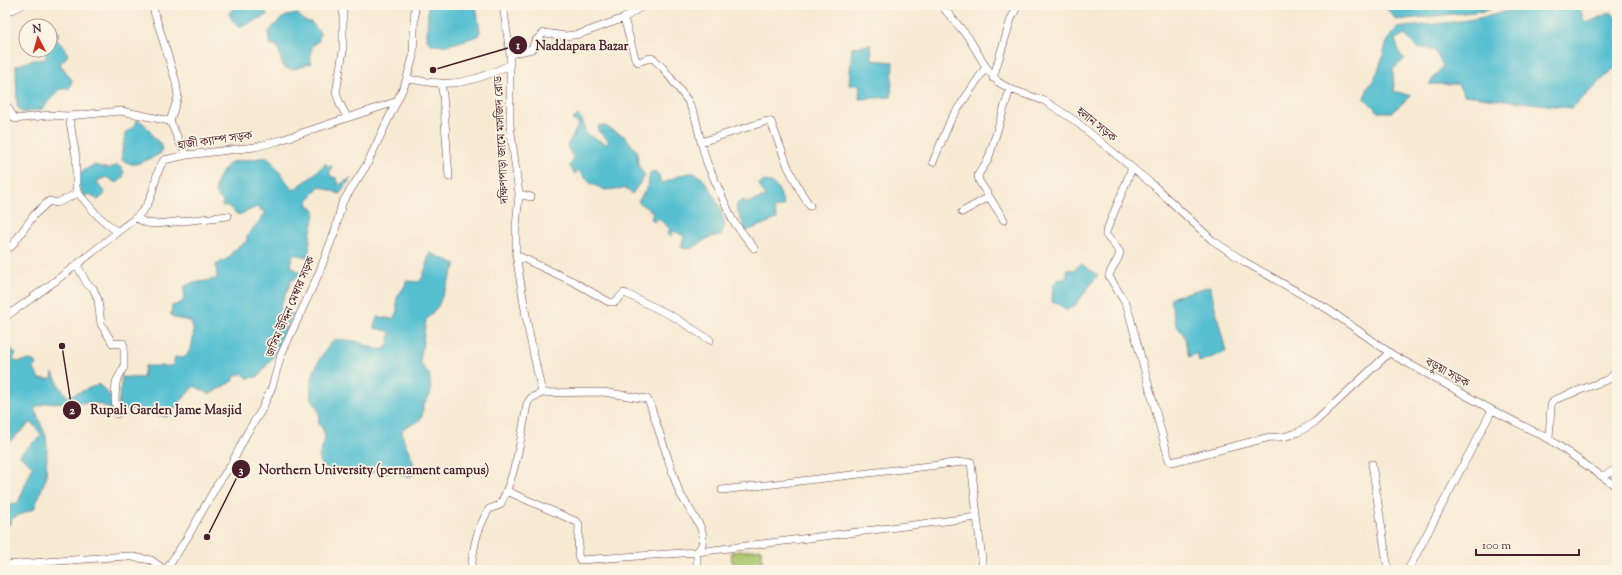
<svg xmlns="http://www.w3.org/2000/svg" width="1622" height="575" font-family="'Sorts Mill Goudy','Noto Serif Bengali',serif">
<rect width="100%" height="100%" fill="#fcf5e5"/>
<filter id="ink" filterUnits="userSpaceOnUse"><feTurbulence type="fractalNoise" baseFrequency=".025" numOctaves="2"/><feDisplacementMap in="SourceGraphic" scale="8" xChannelSelector="R" yChannelSelector="G"/><feConvolveMatrix kernelMatrix="1 2 1 2 8 2 1 2 1" color-interpolation-filters="sRGB"/></filter>
<filter id="wash" filterUnits="userSpaceOnUse"><feTurbulence type="fractalNoise" baseFrequency=".012" numOctaves="4" result="noise"/><feDisplacementMap in="SourceGraphic" scale="16" xChannelSelector="R" yChannelSelector="G"/><feGaussianBlur stdDeviation="0.9" result="paint"/><feColorMatrix in="noise" values="0 0 0 0 0 0 0 0 0 0 0 0 0 0 0 0 0 1.4 0 .05"/><feComposite in="paint" operator="in"/></filter>
<g filter="url(#wash)">
<rect width="100%" height="100%" fill="#f7ead3"/>
<path fill="#a8c46a" stroke="#79724a" d="M761,549L764,570H733L731,552Z"/>
<path fill="#56c0d1" stroke="#50707e" d="M242,5H262L267,15L239,28L233,22L229,13L235,7Z
M428,5H476L480,32L478,36C466,39 434,54 427,39Z
M1348,5H1498L1483,11L1396,20L1391,13L1382,5Z
M1519,5H1579L1584,21L1589,22L1611,12L1617,19V66L1572,108L1464,95L1458,84H1429L1443,66L1435,51L1424,48H1417L1405,35L1395,39L1400,54L1405,59L1393,69L1394,91L1411,96L1392,112H1378L1365,99C1367,85 1370,87 1375,77C1384,62 1383,39 1397,28C1427,24 1495,21 1519,5Z
M298,14L306,22H311L320,33L319,40C310,47 310,51 311,63C303,66 292,72 283,67L277,45L271,46L268,33C278,21 282,15 298,14Z
M55,28L59,33L56,39L63,46L68,55L60,64L72,80L69,89H60L42,109L22,113L17,106L16,66L33,60L46,59L45,50H50V30Z
M871,45L872,60L893,62L891,97L859,99L860,85H849L852,47Z
M578,115L583,121L586,134L606,144L609,141L598,131L599,125L605,126L624,136L637,151L638,165L645,176L632,194L625,188L605,190L590,183L578,170L575,174L569,166L574,160L567,146L578,126L579,123L572,120Z
M136,120C151,123 148,137 162,144L161,153L150,159L136,164H131L122,160V152L126,132L134,127Z
M268,157L293,190L310,178L326,163L327,166H332L330,170V176L337,178L339,185L351,178L340,194L319,186L308,201V206L315,210C315,220 311,228 310,237C309,244 310,250 308,257L293,254L290,265L303,275L292,280L280,307L293,314L276,352L258,377L247,378L243,373L234,377V380L210,394L194,386L167,417L118,407L122,377L143,378L145,366H173L175,357L184,358C193,350 196,333 191,321L174,318L171,315L172,306L179,304L184,299V287L192,283L217,279L216,265L230,257L233,251L247,241V236L266,213L257,207L238,215L228,206H222L223,201L216,195C214,179 220,174 231,162Z
M94,165L109,169L117,165C127,170 125,179 116,183L106,177L97,181L100,187L105,191L104,195L98,200L90,194L87,195L84,198L78,183L79,173Z
M655,171L659,175L661,184C670,180 683,172 693,173C707,175 722,210 724,222C725,227 722,233 720,237C704,232 697,255 681,247L684,236L674,231L671,236L667,235L670,229L658,218L654,222L651,218L653,212L638,202L648,186L650,173Z
M765,181C779,183 781,195 784,206L774,209L777,219L746,231L736,208L738,203L744,200L746,203L765,197L759,184Z
M430,253L456,264L438,306L426,320L420,363L429,374L431,390L430,395L423,406L422,416L418,422L407,426L402,430C402,446 418,458 413,475L407,477L398,473L331,471C306,459 329,449 324,432C323,429 321,427 319,424C318,420 320,416 319,412C317,406 312,402 311,395C308,377 321,353 334,340C342,339 351,340 359,342C364,344 381,353 386,348C389,345 390,337 390,333L388,331L375,328L374,326L377,317L393,319C401,310 395,308 397,298C399,292 405,289 406,281L419,282C426,275 426,262 430,253Z
M1081,264L1098,275L1073,308H1067V311C1061,306 1061,305 1052,302L1053,284L1056,283L1057,280L1064,279L1067,276V270H1074Z
M1210,286L1226,352L1199,362L1197,353L1189,357L1184,335L1176,325L1170,298Z
M5,342L16,354L13,358L16,362L31,360L37,363L34,369L39,379H52L53,373L59,385L68,397L99,384L111,397L114,411L100,404L71,402L46,403L34,408L46,436L47,449L46,478L34,509L12,518L9,525L5,527V504L18,503L33,466L19,455L42,435L31,422L5,446Z"/>
</g>
<g filter="url(#ink)">
<g fill="none" stroke-linecap="round" stroke-linejoin="round">
<defs>
<path id="street" d="M8,5L12,10L22,5
M152,5L176,82L178,97L170,121
M343,5V51L336,93L340,104L347,117
M941,5L968,37L986,67L998,82L1010,89L1045,101L1074,120L1153,185L1212,240L1245,262L1329,310L1393,355L1492,410L1549,439L1617,487
M624,18L635,58L638,62L650,58L654,59L663,68L688,101L695,116L701,142L767,121L771,122L788,167L802,194L810,206
M510,54L532,49L535,41L544,33L566,36L580,34L624,18L644,5
M993,78L1011,19L1018,5
M407,79C418,80 429,83 441,83C464,85 489,75 509,65
M441,83L443,95L449,177
M5,103L15,119L49,115L69,116L121,111L170,121
M69,116L76,157V187L78,193L97,215L117,232
M170,121L180,143L187,155
M701,142L707,163L733,221L754,248
M933,162L951,119L986,67
M1132,168L1106,232V235L1120,252C1119,261 1111,267 1109,276L1127,306L1169,460L1172,462L1270,437C1288,439 1300,432 1315,422L1389,353
M519,194L531,197
M962,212L989,197
M137,218L146,223L157,224L228,216
M1004,220L979,181L978,175L988,160L1010,89
M11,247L34,215L49,201L57,203L78,193
M516,255L574,282L609,302H615L624,293L627,294L674,317L710,340
M77,265L87,284L93,288L98,300L101,324L113,344L123,343L124,346V367L116,382L115,399L117,414
M5,317C43,291 80,263 115,234C125,225 137,219 145,208C156,194 153,174 164,160L187,155L255,147L278,141L395,102
M542,393L603,392L647,399L650,404L679,492L700,526L703,535L702,545L697,552V570
M1549,439L1551,405L1554,400L1609,379L1617,371
M1372,464L1388,570
M1603,476L1617,469
M722,490L963,462H971L983,570
M507,491L577,522L579,524L578,555L580,560L697,552L977,517
M5,565L126,556L151,560L165,570
M166,570L187,538L217,485L231,465L247,433L261,411L272,387L281,355L319,273L335,231L342,203L366,166L405,84L413,57L415,5
M471,570C474,545 476,531 489,509L500,505C516,474 521,439 527,404L531,398L542,393L528,328L516,255V227L519,194L510,125V54L503,5
M1408,570L1492,410"/>
</defs>
<use href="#street" stroke="#643d44" stroke-width="8"/>
<use href="#street" stroke="#fff" stroke-width="7"/>
</g>
</g>
<g text-anchor="middle" dominant-baseline="central" stroke-width="3.5" stroke-linejoin="round" paint-order="stroke">
<g font-size="12" fill="#4a1f2b" stroke="#fcf5e5">
<text transform="translate(1096 125) rotate(39)">হলান সড়ক</text>
<text transform="translate(502 140) rotate(-93)">দক্ষিণপাড়া জামে মসজিদ রোড</text>
<text transform="translate(215 141) rotate(-8)">হাজী ক্যাম্প সড়ক</text>
<text transform="translate(291 307) rotate(-67)">জসিম উদ্দিন মেম্বার সড়ক</text>
<text transform="translate(1447 373) rotate(29)">বড়ুয়া সড়ক</text>
</g>
</g>
<path fill="none" stroke="#4a1f2b" stroke-width="1.5" d="M433 70L518 45M62 346L72 410M207 537L241 469"/>
<g fill="#4a1f2b" stroke="#fcf5e5" stroke-width="1.5">
<circle cx="433" cy="70" r="4"/>
<circle cx="62" cy="346" r="4"/>
<circle cx="207" cy="537" r="4"/>
<circle cx="518" cy="45" r="10"/>
<circle cx="72" cy="410" r="10"/>
<circle cx="241" cy="469" r="10"/>
</g>
<g font-size="12" text-anchor="middle" font-weight="bold" fill="#fff">
<text x="518" y="49">1</text>
<text x="72" y="414">2</text>
<text x="241" y="474">3</text>
</g>
<g font-size="13" text-anchor="middle" font-weight="bold" fill="#4a1f2b" stroke="#fcf5e5" stroke-width="3.5" stroke-linejoin="round" paint-order="stroke">
<text x="582" y="50">Naddapara Bazar</text>
<text x="166" y="414">Rupali Garden Jame Masjid</text>
<text x="374" y="474">Northern University (pernament campus)</text>
</g>
<rect width="1622" height="575" fill="none" stroke="#fcf5e5" stroke-width="20"/>
<g transform="translate(38 38) rotate(354)"><circle r="19" fill="#fcf5e5" stroke="#b59f9b"/>
<path d="M0-3L7 15L0 10L-7 15Z" fill="#c8321e"/>
<text y="-6" font-size="11" font-weight="bold" text-anchor="middle" fill="#4a1f2b">N</text>
</g>
<path d="M1476 549v6h103v-6" fill="none" stroke="#4a1f2b" stroke-width="2"/>
<text x="1482" y="549" font-size="12" fill="#4a1f2b" stroke="#fcf5e5" stroke-width="3" paint-order="stroke">100 m</text>
</svg>
